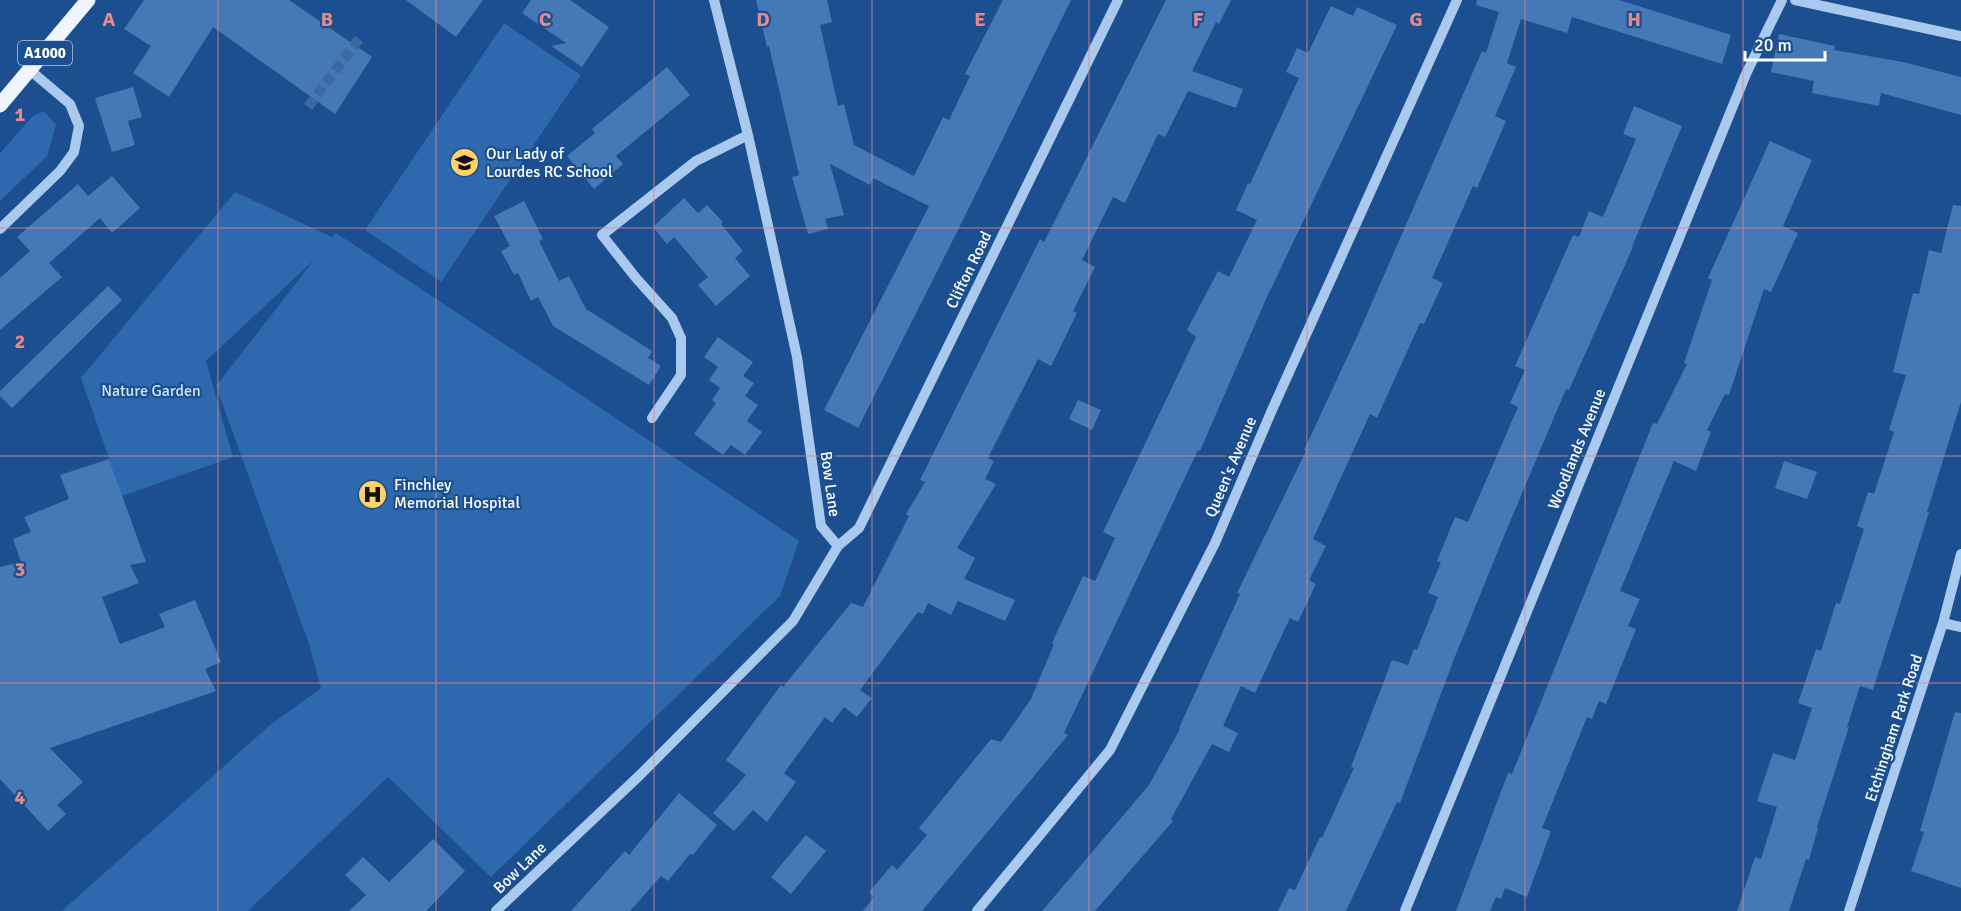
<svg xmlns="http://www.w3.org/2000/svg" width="1961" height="911" font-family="Signika,sans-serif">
<rect width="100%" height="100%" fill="#1b4f8f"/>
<path fill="#2e69ad" d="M504,23L581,75L441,282L365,230Z
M44,111L56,125L47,156L0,201V153L33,116Z
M235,192L332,237L336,233L556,378L799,541L780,596L491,877L388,777L248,911H62L269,726L321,688L309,644L216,386L314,260L206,361L233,457L122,496L81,378Z"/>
<path fill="#4478b7" d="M144,0H289L372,57L335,114L213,27L169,97L133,73L151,46L124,29Z
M406,0H483L456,37Z
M531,0H570L609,27L582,67L551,46L566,43L522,13Z
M756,0H827L832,22L820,25L838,106L844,104L854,145L914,176L943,117L949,120L970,76L965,74L1003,0H1071L958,230L858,428L824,410L929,206L873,178L870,185L830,164L844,215L825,219L828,229L808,234L792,177L799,175L769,46L767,47Z
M1166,0H1231L1219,24L1216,22L1192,71L1243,89L1236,108L1188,91L1165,137L1158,134L1125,203L1113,197L1082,260L1095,267L1073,311L1077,313L1051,366L1038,359L988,458L994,461L985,479L996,484L957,548L975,558L964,579L1015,600L1005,621L958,601L951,615L928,603L923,614L918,612L860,690L872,698L857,717L844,707L832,723L825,717L784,773L796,782L767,822L753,810L734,831L713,813L746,775L726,760L781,685L783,687L851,603L863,607L909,516L906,514L925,482L920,480L1040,239L1044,242Z
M1477,0H1619L1731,35L1722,64L1572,17L1567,33L1521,19L1507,63L1516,67L1495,116L1506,121L1477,188L1473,186L1432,278L1443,283L1424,324L1420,323L1377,418L1370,414L1313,539L1326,546L1309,580L1316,584L1298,622L1290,618L1255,693L1241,686L1223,726L1238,733L1229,752L1212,744L1171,819L1173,821L1095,911H1042L1149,785L1180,729L1179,728L1240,594L1237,593L1306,451L1304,450L1360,330L1482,51L1486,53L1499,12L1476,5Z
M1331,6L1353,16L1357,7L1397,25L1266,299L1200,451L1198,450L1064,733L1068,735L922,911H863L874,897L869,892L892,865L897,870L927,835L919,828L991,739L1001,742L1031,699L1054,644L1052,643L1083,576L1095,581L1115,538L1103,532L1196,337L1187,330L1218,271L1229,277L1257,220L1236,210L1248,183L1250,184L1299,78L1286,72L1297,48L1308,53Z
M1779,34L1835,46L1834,50L1903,62L1961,77V115L1881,93L1879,106L1812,93L1814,81L1771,72Z
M667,67L690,95L616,156L623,164L594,189L567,156L595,133L592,129Z
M133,87L142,117L128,121L135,145L112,152L95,98Z
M1634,106L1682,126L1632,247H1633L1569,390L1566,389L1504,536L1454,659L1400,803L1397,802L1346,911H1278L1289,888L1295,890L1320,837L1322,838L1354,768L1351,767L1392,660L1408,665L1414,649L1417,650L1438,597L1428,593L1441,562L1437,561L1455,517L1468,522L1518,407L1510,403L1525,370L1515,366L1573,235L1579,237L1589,211L1603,217L1636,139L1623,134Z
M1770,141L1812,160L1783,226L1798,233L1771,292L1764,289L1729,395L1725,394L1707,430L1711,432L1696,471L1674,461L1620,591L1640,599L1628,626L1636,629L1606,704L1599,701L1592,719L1587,717L1568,764L1542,828L1551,831L1527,897L1505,888L1501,899L1496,897L1490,911H1456L1508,773L1512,774L1653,423L1657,424L1687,364L1684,363L1712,280L1708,278Z
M112,176L140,208L112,233L100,218L49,263L62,277L0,330V278L30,251L17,237L78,184L88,196Z
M684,198L698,213L707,205L723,222L721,224L743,251L735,258L750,276L716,306L698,285L708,277L674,237L667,244L653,227Z
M524,201L543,239L539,241L559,281L569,276L586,309L652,351L648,358L661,366L649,385L553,326L538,297L531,301L518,273L514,275L501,251L510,246L494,216Z
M1953,205L1961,206V402L1927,512H1929L1873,690L1860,686L1847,727H1849L1817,827L1818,828L1809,860L1806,859L1789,911H1737L1755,857L1761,859L1777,807L1757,801L1773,753L1795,760L1812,708L1798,703L1816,649L1821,651L1836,603L1840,604L1864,529L1857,526L1868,492L1874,494L1894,432L1889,430L1906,375L1893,372L1913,293L1919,294L1929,250L1941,253Z
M108,286L122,300L12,408L0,396V391Z
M718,337L753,362L743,376L754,383L745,396L758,405L747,421L762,432L745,455L731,445L723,455L694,434L716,403L712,400L720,388L709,380L718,367L704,357Z
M1078,400L1101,410L1092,430L1069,419Z
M109,459L146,562L130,565L139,583L102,597L120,644L165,627L159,614L195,600L221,662L205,669L216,691L50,748L83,782L57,805L66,814L48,831L0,779V567L21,562L13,539L31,532L24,517L69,499L60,475Z
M1784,461L1817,472L1807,499L1775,488Z
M1955,712L1961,713V888L1911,871L1924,832L1920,831Z
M679,793L717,825L693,855L690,854L668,881L661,876L630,911H571L625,851L629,855Z
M806,835L826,851L791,894L771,877Z
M433,839L465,871L426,911H349L366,895L345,875L363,857L389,882Z"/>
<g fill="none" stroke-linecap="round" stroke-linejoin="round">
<path stroke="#3d69a0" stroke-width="10" stroke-dasharray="10 5" stroke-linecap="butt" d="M308,107L359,39"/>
<path stroke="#a9c9ee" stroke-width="10" d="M1795,0L1961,36
M0,229L60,171L74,152L79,126L70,104L31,71
M652,418L681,375V338L672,318L636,278L602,235L696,161L748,135
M838,546L859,528L1118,0
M1943,623L1961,627
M496,911L640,775L793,621L838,546L821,526L797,357L748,135L714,0
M977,911L1110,750L1215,543L1272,410L1457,0
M1405,911L1746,74L1782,0
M1849,911L1943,623L1961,554"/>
<path stroke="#f0f6ff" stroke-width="15" d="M0,105L88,0"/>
</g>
<path fill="none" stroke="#e88989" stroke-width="1.5" stroke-opacity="0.55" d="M218,0V911M436,0V911M654,0V911M872,0V911M1089,0V911M1307,0V911M1525,0V911M1743,0V911M0,228H1961M0,456H1961M0,683H1961"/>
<defs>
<symbol id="school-disc" viewBox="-11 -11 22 22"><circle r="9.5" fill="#ffd166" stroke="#1b4f8f"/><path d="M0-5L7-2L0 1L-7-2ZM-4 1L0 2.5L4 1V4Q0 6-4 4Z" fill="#111"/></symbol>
<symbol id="hospital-disc" viewBox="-11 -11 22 22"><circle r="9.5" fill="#ffd166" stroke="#1b4f8f"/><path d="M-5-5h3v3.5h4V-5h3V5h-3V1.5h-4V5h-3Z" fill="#111"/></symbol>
</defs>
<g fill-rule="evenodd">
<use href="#school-disc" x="448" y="146" width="33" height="33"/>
<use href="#hospital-disc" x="356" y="478" width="33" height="33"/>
</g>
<g text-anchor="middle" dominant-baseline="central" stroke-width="4.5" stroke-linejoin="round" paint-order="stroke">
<rect fill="#1b4f8f" stroke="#bbcadd" stroke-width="1.5" x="18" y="41" width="54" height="24" rx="4.5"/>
<g font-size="15" font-weight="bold" fill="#fff">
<text x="45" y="53">A1000</text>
</g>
<g font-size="16" fill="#fff" stroke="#1b4f8f" text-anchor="start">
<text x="486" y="154">Our Lady of<tspan x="486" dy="18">Lourdes RC School</tspan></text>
<text x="394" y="485">Finchley<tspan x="394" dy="18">Memorial Hospital</tspan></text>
</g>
<g font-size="16" fill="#fff" stroke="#1b4f8f">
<text transform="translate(969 270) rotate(-64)">Clifton Road</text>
<text transform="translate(1577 449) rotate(-68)">Woodlands Avenue</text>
<text transform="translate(1231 467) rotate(-67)">Queen's Avenue</text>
<text transform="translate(830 484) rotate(82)">Bow Lane</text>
<text transform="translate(1894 728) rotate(-72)">Etchingham Park Road</text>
<text transform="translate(520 868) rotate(-44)">Bow Lane</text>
</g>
<g font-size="16" fill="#cfe3fa" stroke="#1b4f8f">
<text x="151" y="391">Nature Garden</text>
</g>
</g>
<g font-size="20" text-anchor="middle" font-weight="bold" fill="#e88989" stroke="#1b4f8f" stroke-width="4.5" stroke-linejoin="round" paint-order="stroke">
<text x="109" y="26">A</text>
<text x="327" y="26">B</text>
<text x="545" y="26">C</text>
<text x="763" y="26">D</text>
<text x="980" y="26">E</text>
<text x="1198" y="26">F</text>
<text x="1416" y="26">G</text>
<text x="1634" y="26">H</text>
<text x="20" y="121">1</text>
<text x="20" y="348">2</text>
<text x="20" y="576">3</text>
<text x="20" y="804">4</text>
</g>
<path d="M1745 51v9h80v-9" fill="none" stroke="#ffffff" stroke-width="3"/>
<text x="1754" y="51" font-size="18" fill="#ffffff" stroke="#1b4f8f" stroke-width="4.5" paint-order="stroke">20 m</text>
</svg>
